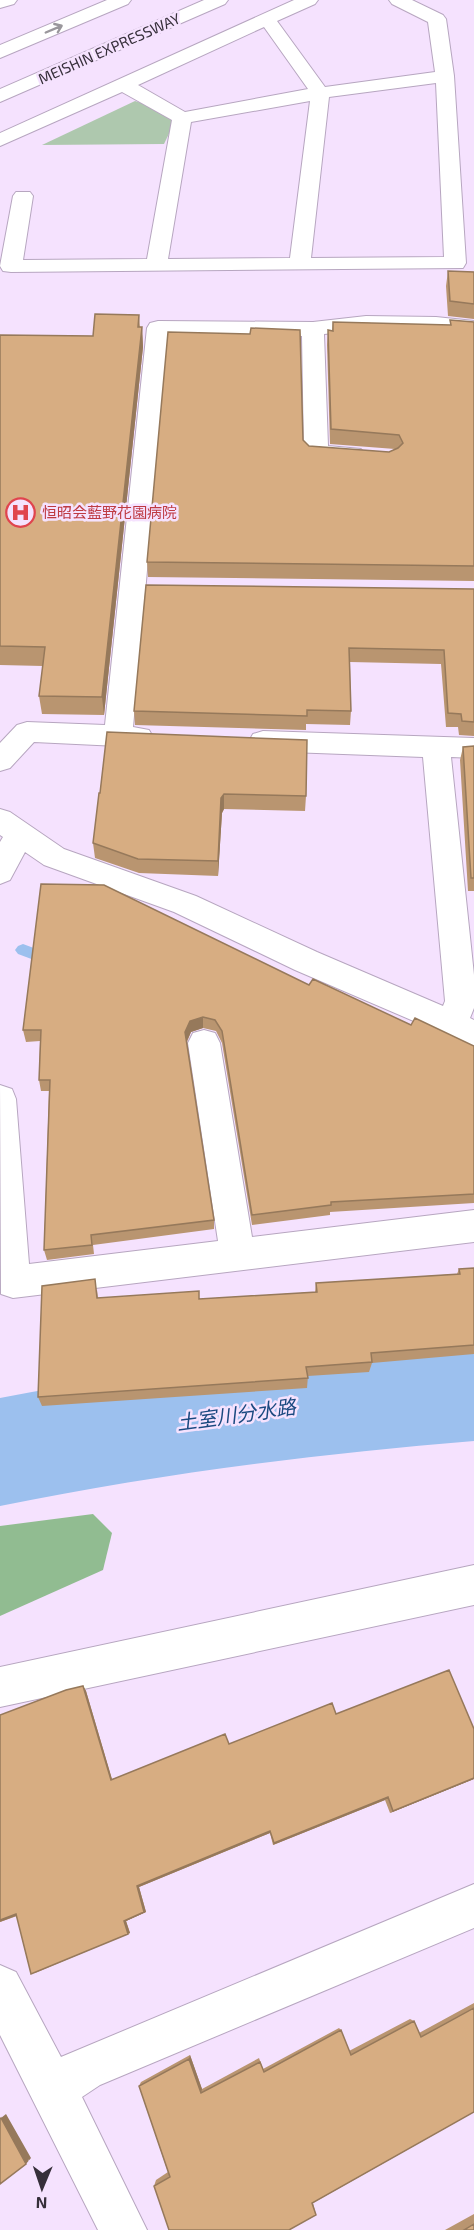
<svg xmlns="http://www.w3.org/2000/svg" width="474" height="2230" font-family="'Exo 2','Noto Sans JP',sans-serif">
<rect width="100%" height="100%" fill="#f5e2fe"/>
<path fill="#aec8ae" d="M135,101L178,115L164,144L42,145Z"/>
<path fill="#91bc91" d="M93,1514L112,1533L103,1570L0,1616V1526Z"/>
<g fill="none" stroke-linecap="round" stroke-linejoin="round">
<path fill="#9cc0ee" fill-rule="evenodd" d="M23,944L58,957L61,961L58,965L53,967L18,954L15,950L18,946Z"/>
<path fill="#9cc0ee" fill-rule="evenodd" d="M474,1337V1441C315,1454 157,1474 0,1506V1398C157,1368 315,1350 474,1337Z"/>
<defs>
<path id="street" d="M294,0H318L315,4L277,21L325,87L435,72L428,22L392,4L389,0H412L443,15L446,19L454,76L466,263L463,268L11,272L3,271L0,266L13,196L16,192H30L33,196L23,260L147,259L172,120L122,92L0,146V133ZM264,27L308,89L185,112L138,85ZM436,83L444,257L311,258L329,97ZM310,101L290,258L168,259L191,122Z
M366,316L436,317L474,321V335C424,329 375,329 324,334L328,446L361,449L365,454L361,459C345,463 324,462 308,458L304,453L302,336L168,335L133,727L149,730L153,737L149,744L139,747L34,742L10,768L0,771V743L17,725L27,722L105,725L147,328L150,323L158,321L313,322Z
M263,731L474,738V758L451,757L474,975V1008L470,1018L474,1020V1047L295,970L174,912L44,865L25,852L10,880L0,884V842L3,837L0,835V809L10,812L64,849L196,896L317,952L443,1006L445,1001L423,757L263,751L253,748L249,741L253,734Z
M204,1030L215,1033L220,1043L252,1237L474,1210V1242L13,1298L1,1294L0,1085L12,1089L16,1099L29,1264L218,1241L188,1043L193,1033Z
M474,1565V1605L0,1707V1667Z
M474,1884V1928L100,2085L82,2097L147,2230H98L0,2035V1965L16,1972L61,2057Z"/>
<path id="secondary" d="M0,0H17L14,4L0,8Z"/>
<path id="highway" d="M107,0H131L128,4L0,58V45Z
M204,0H228L225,4L0,102V89Z"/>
</defs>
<use href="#street" stroke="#b7a6c0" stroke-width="2"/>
<use href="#secondary" stroke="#b7a6c0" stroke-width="2"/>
<use href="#highway" stroke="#b7a6c0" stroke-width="2"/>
<use href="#street" fill="#fff" fill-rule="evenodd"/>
<use href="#secondary" fill="#fff" fill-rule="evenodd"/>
<use href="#highway" fill="#fff" fill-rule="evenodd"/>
</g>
<path fill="#b99570" d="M448,271L474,272V319L448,316L446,286Z
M139,315L140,327H142L143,347L104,715L42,714L39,696L43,666L0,665V335L93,336Z
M450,320L474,322V581L148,577L147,562L303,440L309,446L389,452L395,449L330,444L327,345L328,330L332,331L333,322L450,325Z
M474,589V736L459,735L458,727H446L441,664L350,662L351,711L350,725L306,724V730L135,725L134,711Z
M107,732L306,796L305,811L224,809L222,813L218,876L139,873L95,858L93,843L100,793Z
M474,746V891H468L460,760L463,747Z
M309,985L411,1025L474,1046V1203L330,1212V1215L252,1225L222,1043L216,1031L203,1028L191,1032L187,1042L214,1220V1229L93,1245L94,1254L47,1260L44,1250L49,1091H41L39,1080L40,1041L26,1042L23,1030Z
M474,1268V1354L372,1363L369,1372L308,1376L307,1388L42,1406L38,1397L97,1290L98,1298L200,1299L315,1292L316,1283L457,1274L459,1269Z
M83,1686L86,1691L112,1779L229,1744L336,1714L474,1779L390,1813L385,1800L273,1845L270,1833L139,1887L146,1912L126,1921L130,1933L35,1973L17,1916L0,1922Z
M474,2003V2112L313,2203L316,2215L154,2186L156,2180L168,2172L139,2086L141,2082L190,2055L202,2089L259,2058L263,2069L339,2028L341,2030L349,2051L410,2019L414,2021L419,2033Z
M474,2214V2230H445Z"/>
<path fill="#96795b" d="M142,327L143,347L104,715L102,697Z
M224,794V809L222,813L218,876V861L221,798Z
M203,1017V1028L191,1032L186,1043L185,1032L190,1021Z
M83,1686L86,1691L113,1783L111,1780Z
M474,1778V1779L390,1813L393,1811Z
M388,1797L385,1800L273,1845L274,1843Z
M270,1831V1833L139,1887L146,1912L126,1921L130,1933L31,1974L124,1921L137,1886Z
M16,1914H21L0,1922V1920Z
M190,2055L202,2089L201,2093L189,2059Z
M6,2114L31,2158L26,2164L1,2118Z"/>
<path fill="#d7ad82" stroke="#96795b" stroke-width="1.5" d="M448,271L474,272V304L450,301Z
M95,314L139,315L138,327H142L102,697L39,696L45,647L0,646V335L93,336Z
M450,320L474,322V566L147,562L168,332L250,334L251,328L300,330L303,440L309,446L389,452L398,448L403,443L399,435L331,429L328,330L333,331V322L451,325Z
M146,585L474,589V722L462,721L461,714L448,713L444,650L349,648L351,711L307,710V716L134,711Z
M107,732L307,740L306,796L224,794L221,798L218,861L138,859L93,843L99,793H100Z
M474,746V878H471L463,747Z
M41,884L104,885L309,985L313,979L411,1025L415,1018L474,1046V1194L331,1202V1205L252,1215L222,1031L215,1020L203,1017L190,1021L185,1032L214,1220L91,1235L92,1245L44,1250L50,1080H39L41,1030H23Z
M474,1268V1345L371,1353L372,1362L306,1367L308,1378L38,1397L42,1286L95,1279L97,1298L199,1291V1299L317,1292L316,1283L460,1274L459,1269Z
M449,1670L474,1729V1778L393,1811L388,1797L274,1843L270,1831L137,1886L144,1912L124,1921L128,1934L31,1974L16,1914L0,1920V1715L66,1690L83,1686L111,1780L225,1734L229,1744L332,1703L336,1714Z
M474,2008V2112L312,2203L316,2215L289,2230H169L154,2186L170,2177L139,2086L189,2059L201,2093L260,2062L264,2072L341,2030L351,2055L414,2021L421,2037Z
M1,2118L26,2164L0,2184V2119Z
M474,2224V2230H464Z"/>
<defs><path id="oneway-shaft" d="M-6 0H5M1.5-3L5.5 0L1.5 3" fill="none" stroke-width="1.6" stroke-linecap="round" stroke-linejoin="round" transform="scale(1.5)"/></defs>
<use stroke="#9a979c" href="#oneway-shaft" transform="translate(54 29) rotate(-23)"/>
<defs>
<symbol id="hospital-ring" viewBox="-11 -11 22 22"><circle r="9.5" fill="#f5e2fe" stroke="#e0444e" stroke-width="1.5"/><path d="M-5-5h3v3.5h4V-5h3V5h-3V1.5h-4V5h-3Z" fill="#e0444e"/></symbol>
</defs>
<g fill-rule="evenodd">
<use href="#hospital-ring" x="4" y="496" width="33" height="33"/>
</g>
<g text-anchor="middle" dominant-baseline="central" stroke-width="5" stroke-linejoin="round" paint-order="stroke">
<g font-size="15" fill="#362f3a" stroke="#f5e2fe">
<text transform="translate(109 48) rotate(-24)">MEISHIN EXPRESSWAY</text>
</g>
<g font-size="15" fill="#be3a42" stroke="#f5e2fe" text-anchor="start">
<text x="42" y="512">恒昭会藍野花園病院</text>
</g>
<g font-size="20" font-style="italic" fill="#1a4980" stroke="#f5e2fe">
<text transform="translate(236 1414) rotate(-8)">土室川分水路</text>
</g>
</g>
<g transform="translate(42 2188) rotate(182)" stroke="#f5e2fe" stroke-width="4.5" paint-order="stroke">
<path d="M0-4.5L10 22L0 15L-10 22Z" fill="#362f3a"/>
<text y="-9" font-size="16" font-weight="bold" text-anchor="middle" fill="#362f3a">N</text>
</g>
</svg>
